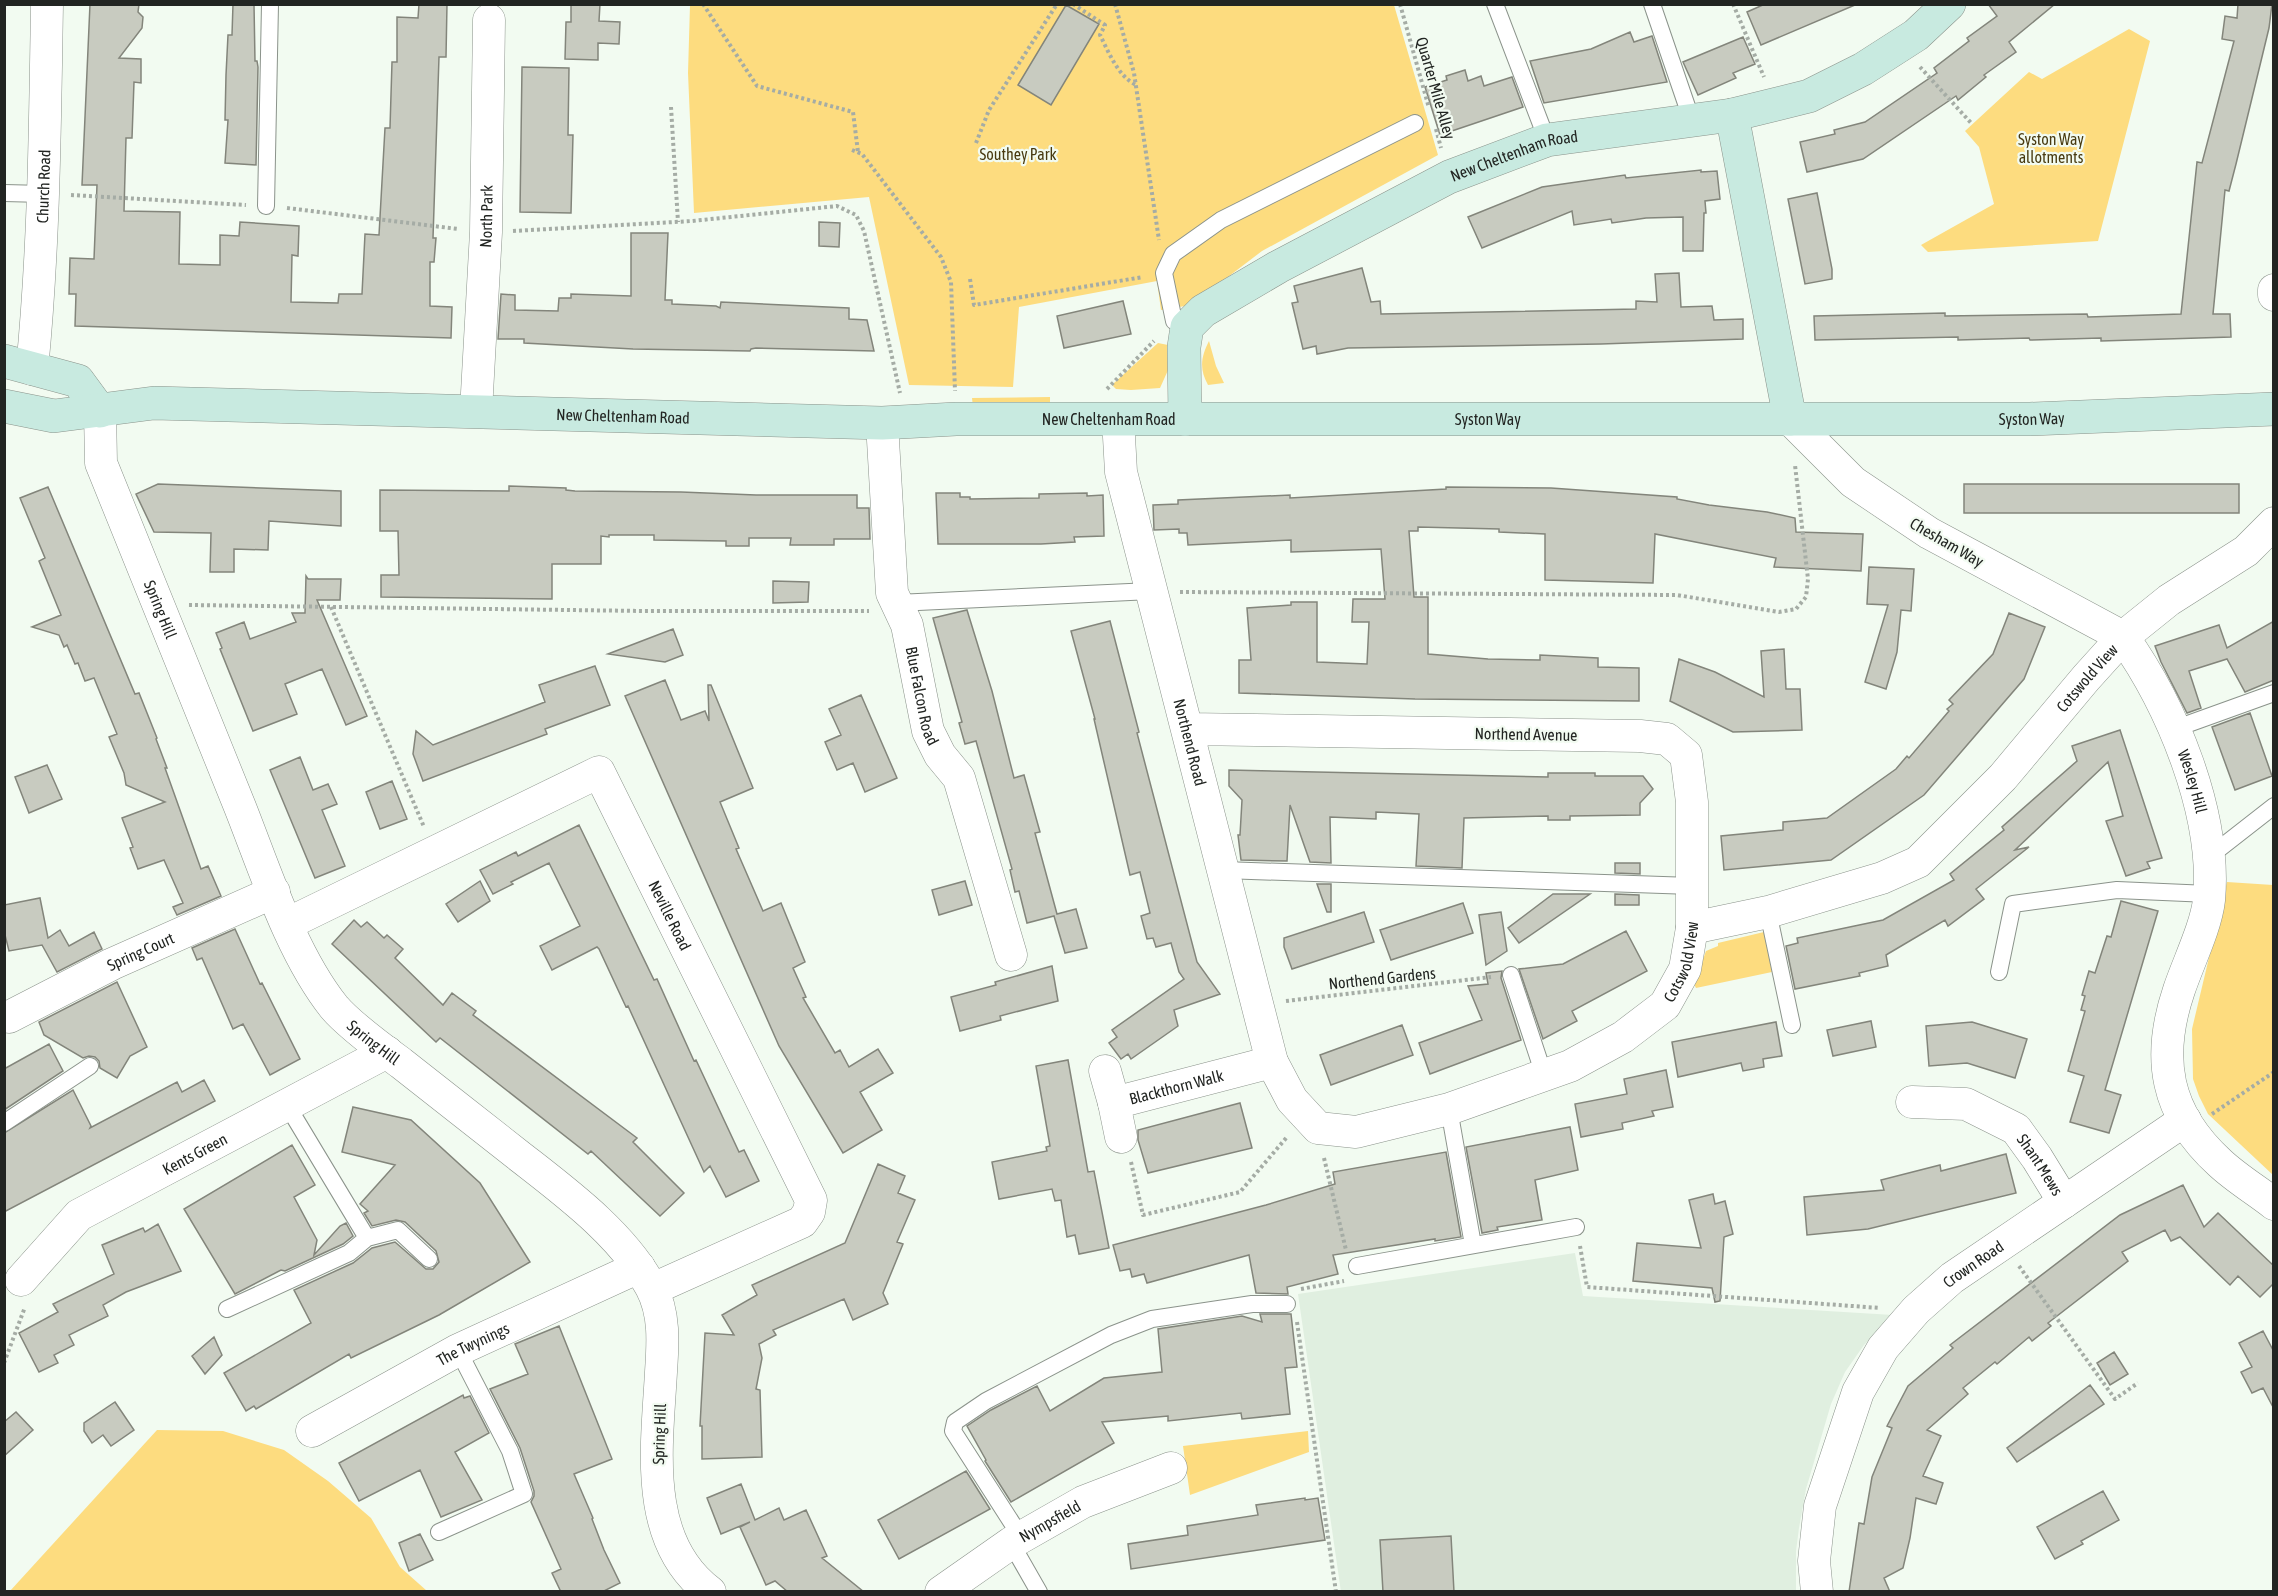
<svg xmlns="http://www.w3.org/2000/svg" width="2278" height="1596" font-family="'Asap Condensed',sans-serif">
<rect width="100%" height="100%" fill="#f2fbf1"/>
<path fill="#e0efe0" d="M1575,1253L1583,1296L1893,1315L1864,1345L1845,1372L1831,1404L1806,1489L1799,1528L1796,1551V1591L1341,1592L1298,1294Z"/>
<path fill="#fddc7f" d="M690,5H1394L1438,155L1262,251L1191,305L1161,310L1157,281L1019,307L1013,387L909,385L869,197L694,213L688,73Z
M2129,29L2150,41L2098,241L1928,252L1921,245L1994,204L1979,147L1965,131L2029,72L2042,79Z
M1209,341L1216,366L1224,383L1208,385C1199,369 1201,357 1209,341Z
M1158,343L1168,345L1169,368L1160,388L1131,390L1116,389L1113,386L1114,383Z
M1050,397V406L973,407L972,398Z
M2227,882L2273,885V1175L2208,1114L2199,1096L2193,1079L2192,1029Z
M1764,932L1772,972L1696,988L1694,984L1706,951L1718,946V943Z
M157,1430L223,1431L284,1450L328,1481L371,1518L400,1567L427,1591H10Z
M1308,1431L1309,1452L1190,1495L1183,1446Z"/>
<path fill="#c8cbc0" stroke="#83857b" stroke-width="1.5" d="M90,4H139L138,12L143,17L142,28L119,58L141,59V83L134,82L132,138H126L124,211L180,212L179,264L220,265V235L239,236L240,222L299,226L298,256L292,255L291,302L338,303L339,294H362L365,234L379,235L385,128H390L392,62H397V17L418,18L419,4H447L446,57H439L433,238H436L434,262H430V306L452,307L451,338L75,326L76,294H69L70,258L94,259L97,185H82Z
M233,4H254L255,61H257L258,67L256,165L225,163L228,120H225L226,75L228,35H232Z
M571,4H600L599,21L620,22L619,44L598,43V60L565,59L566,22H571Z
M1765,4H1855V5L1761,45L1747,12Z
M1988,4H2055L2009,42L2016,52L1984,75L1986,77L1958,100L1956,96L1863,159L1807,172L1800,142L1835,134L1834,130L1865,122L1937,73L1934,68L1969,41L1967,38L1997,16Z
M2238,4H2272L2269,28L2236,164L2229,191L2225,190L2213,314H2230L2231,337L2101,341V338L2030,340L2029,338L1958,340V337L1815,340L1814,316L1945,313V316L2087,314L2088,317L2181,314L2197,162L2202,163L2234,41L2222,39L2225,16L2237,18Z
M1066,5L1099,24L1051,105L1018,85Z
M1630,32L1634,42L1652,36L1667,82L1544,103L1530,61L1591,49Z
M1743,37L1755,64L1733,73L1736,78L1698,95L1683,62Z
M522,67L569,68L568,135H573L571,213L520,212Z
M1465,70L1468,81L1481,76L1484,86L1512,77L1523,107L1440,135L1425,87L1447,80L1446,76Z
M1701,170V172L1717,171L1720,199L1705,201L1706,213H1704L1703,251H1683V217L1646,218L1612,223L1611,219L1574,225L1572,211L1482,248L1468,217L1542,187L1625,175L1626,178Z
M1817,193L1832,269V279L1805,284L1788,199Z
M819,222L840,223L839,247L819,246Z
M631,233H668L665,300H672V304L716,306L720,308L721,302L849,308V319L867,320L874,351L756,348L751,349L750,351L633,349L524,343V339H498L501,294L515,295V310L558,311L559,298H571V294L631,296Z
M1362,268L1371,302L1380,301L1381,314L1636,309V301L1657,302L1655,274L1679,273L1681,307L1712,306L1714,320L1743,319V339L1601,344L1348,348L1317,354L1316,346L1303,349L1292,303L1298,302L1294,286Z
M1123,301L1131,334L1064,348L1057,316Z
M158,484L341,491V526L269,521L268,550L234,549V572H210L211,533L154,532L136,494Z
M1964,484H2239V513H1964Z
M509,486L566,488V490L575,491L681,492L756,495H857V508H869L870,539H834V545H790L791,538H749V546H726V541L654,540V535H609V537L601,536V564H552V599L381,597V575H399L398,531H380V490L509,491Z
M48,487L135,694L139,693L157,738L156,739L167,768H165L201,869L208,866L221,896L177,915L173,907L183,903L164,860L138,869L130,848L133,847L122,818L165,802L126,785L124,773L109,737L117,734L94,678L85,681L78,663L75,664L67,645L64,647L59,635L32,627L61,615L39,561L45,558L20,498Z
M1446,487L1551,488L1677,497V499L1709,505L1767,512L1795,518L1796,532L1863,534L1861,571L1774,567L1776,558L1655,534L1653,583L1545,580V534L1499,532V529L1418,527V531H1409L1414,597H1428V654L1488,659L1540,660V655L1598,658V667L1639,668V701L1415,699L1239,693V660H1251L1247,608L1291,605V602H1317V662L1367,664L1369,622H1352L1353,599H1385L1381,549L1291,552V540L1188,545L1187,533H1179V529L1154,530L1153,505L1178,504V500L1290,495V498L1446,489Z
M936,493H960V497H970V499L1039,498V494L1087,493V496L1103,495L1104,536L1074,537L1075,542L1041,544H938Z
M1869,567L1914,569L1911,611L1901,610L1897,652L1886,689L1865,682L1888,605L1867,604Z
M306,576L308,579H341L340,600H317L367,716L346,725L322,669L285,684L297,714L253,731L220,649L222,648L216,633L244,622L250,639L296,622L292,613H305Z
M773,581L809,582L808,602L773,603Z
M967,610L992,691L1014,778L1024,775L1040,832L1035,833L1057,914L1076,909L1087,948L1065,953L1054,916L1027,923L1019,891L1015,892L1010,870L1012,869L976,741L965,744L959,723L962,722L933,618Z
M2009,613L2045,627L2024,679L1924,795L1831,860L1724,870L1721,836L1783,830V822L1827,818L1896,769L1907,756L1909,758L1949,711L1947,709L1953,704L1949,700L1993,654Z
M1110,621L1139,732L1137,733L1197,962L1220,994L1174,1010L1178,1026L1131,1059L1128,1054L1121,1059L1109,1043L1117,1037L1112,1030L1184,979L1179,972L1171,943L1156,947L1153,938L1147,939L1141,916L1150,913L1140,872L1130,875L1094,719H1095L1071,631Z
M2274,621V680L2245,692L2227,659L2189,671L2201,708L2187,713L2161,662L2155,646L2219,625L2227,648Z
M673,629L683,655L665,662L608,654Z
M1784,649L1786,689H1800L1802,730L1733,732L1670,701L1679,659L1715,672L1764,697L1761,651Z
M595,666L610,705L545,729L547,734L423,781L413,754L416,731L433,745L451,738L545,702L539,685Z
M665,680L681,720L705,711L709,721L708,685H711L753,788L720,802L739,848L736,849L763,911L781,903L805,962L793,968L806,997L803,998L835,1053L840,1050L849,1067L878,1049L893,1073L860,1092L882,1130L843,1153L779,1046L625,696Z
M861,695L897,778L865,792L853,763L837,770L825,742L841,735L829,709Z
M2250,713L2272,776L2235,790L2212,727Z
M2120,730L2162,858L2147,862L2150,868L2126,876L2106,821L2123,816L2108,762L2015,850L2029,847L1976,889L1984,899L1948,926L1945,920L1886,955L1888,966L1859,973L1860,976L1795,989L1786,946L1798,943L1797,938L1883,920L1954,880L1950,874L2004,830L2002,827L2077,761L2072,746Z
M300,757L313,790L328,784L337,804L322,810L345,866L315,878L270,770Z
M47,765L62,799L29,813L15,777Z
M1229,770L1548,777V773H1595V776H1643L1653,789L1640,803V815L1570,816V820H1548V816L1464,818L1462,868L1416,866L1419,814L1376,812V819L1330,817L1331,863L1310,862L1290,805L1287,861L1241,860L1238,835H1240L1242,800L1229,786Z
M392,781L407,819L380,829L366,792Z
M579,825L654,980L657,979L694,1061L696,1060L739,1152L744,1150L759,1181L726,1197L710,1166L704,1172L628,1006L626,1007L599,949L597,947L552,970L540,946L580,926L549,863L511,882L513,884L493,894L480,870L516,852L518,856Z
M1615,863H1640V874L1615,873Z
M480,881L490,901L458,922L446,904Z
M965,881L972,905L939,915L932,890Z
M1317,884H1331V912H1327Z
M1553,894H1590L1519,943L1508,928Z
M1615,894L1639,895V905H1615Z
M40,898L48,938L60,930L69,946L94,932L102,949L57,972L42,945L9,951L4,931V905Z
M2121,901L2158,911L2105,1090L2121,1095L2109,1133L2070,1122L2084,1076L2068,1071L2085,1011L2081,1010L2085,996L2082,995L2089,971L2095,973L2107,936L2111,937Z
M1463,903L1473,933L1391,960L1380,930Z
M1364,912L1374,942L1292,969L1284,947V938Z
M1501,912L1507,951L1486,965L1479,915Z
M354,920L361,927L367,922L384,938L387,935L403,949L395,958L443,1005L452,993L476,1011L473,1015L637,1138L633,1142L684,1193L660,1216L591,1151L588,1154L440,1038L436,1042L332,944Z
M235,929L260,984L262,983L300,1059L270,1075L243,1024L233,1029L202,958L197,960L192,948Z
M1626,931L1647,971L1572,1011L1577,1021L1543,1039L1519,969L1563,964Z
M1052,966L1058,1001L1000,1016L1001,1020L960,1031L951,997L996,985L995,982Z
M1502,971L1501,978L1521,1040L1430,1074L1419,1043L1482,1020L1468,986L1488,984L1486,973Z
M117,982L147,1047L130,1056L117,1078L100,1068L99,1061L95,1057L89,1056L83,1058L44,1035L39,1022Z
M1871,1021L1876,1047L1833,1056L1827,1030Z
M1776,1022L1782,1056L1763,1059L1764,1067L1743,1071L1741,1063L1678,1077L1672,1042Z
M1972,1022L2027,1039L2015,1078L1967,1063L1929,1066L1926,1026Z
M1402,1025L1413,1055L1331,1085L1320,1055Z
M49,1044L63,1071L4,1110V1069Z
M1068,1060L1088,1172L1094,1171L1109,1248L1079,1254L1075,1235L1067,1237L1061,1200L1055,1201L1052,1189L999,1199L992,1162L1047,1151L1046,1147L1050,1146L1036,1066Z
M1666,1070L1673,1107L1652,1111L1654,1116L1622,1123L1623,1129L1581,1137L1575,1104L1627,1094L1624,1079Z
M204,1080L215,1101L4,1212V1133L73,1090L91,1126L90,1128L177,1082L182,1092Z
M1240,1103L1252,1148L1148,1173L1138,1140V1130Z
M353,1107L411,1120L480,1183L530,1262L439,1315L351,1358L349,1354L256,1409L254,1406L246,1411L224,1373L311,1323L294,1290L353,1263L372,1248L395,1242L426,1269H433L439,1262L436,1251L405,1222L396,1220L372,1226L364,1213L368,1211L360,1204L395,1165L342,1152Z
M1570,1127L1578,1170L1535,1180L1542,1220L1497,1227L1498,1230L1482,1233L1466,1147Z
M292,1145L315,1185L294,1197L317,1240L314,1255L340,1226L346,1223L353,1236L343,1244L285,1271L281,1270L235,1294L184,1209Z
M1446,1152L1461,1237L1435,1241V1239L1333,1255L1338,1274L1287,1287L1288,1294L1256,1293L1249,1255L1147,1283L1144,1274L1132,1277L1130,1269L1120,1271L1113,1245L1266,1205L1335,1184L1333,1172Z
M2006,1154L2016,1193L1868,1229L1807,1235L1804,1197L1884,1190L1881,1180L1940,1165L1941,1171Z
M878,1164L905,1176L898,1193L915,1200L897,1242L903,1244L883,1293L888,1304L853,1320L844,1299L773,1330L776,1335L759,1344L762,1358L756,1389L760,1390L762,1457L702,1459V1426H700L705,1333L734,1335L722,1315L757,1295L752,1285L845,1243Z
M2183,1185L2204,1227L2218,1213L2274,1266V1283L2260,1297L2238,1276L2230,1285L2180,1237L2171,1241L2165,1230L2122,1252L2128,1261L2048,1323L2051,1326L2032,1341L2029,1337L1997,1364L1995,1362L1963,1388L1968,1394L1927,1430L1941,1436L1923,1476L1943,1483L1936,1504L1916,1498L1910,1538L1903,1568L1884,1578L1890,1592H1849L1859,1523L1864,1524L1872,1477L1892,1428L1887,1426L1908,1386L1953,1348L1950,1345L2120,1215Z
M1713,1194L1715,1204L1725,1201L1733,1234L1724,1237L1720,1301L1715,1302L1712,1288L1633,1281L1637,1243L1701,1248L1689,1200Z
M158,1224L181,1271L126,1292L103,1305L108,1316L69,1335L74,1345L54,1355L58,1363L39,1372L19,1333L58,1312L53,1304L114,1274L102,1245L143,1228L145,1232Z
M1260,1314H1291L1297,1367L1285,1368L1290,1414L1242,1419L1241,1413L1168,1421V1416L1102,1422L1114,1443L1011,1502L985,1461L986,1460L967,1426L991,1410L1037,1386L1050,1411L1104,1378L1162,1372L1158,1329L1242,1316L1262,1322Z
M559,1326L612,1459L574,1474L593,1518L592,1519L604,1550L620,1583L602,1592H561L552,1573L561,1569L531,1502L534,1496V1491L520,1448L490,1389L528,1374L515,1344Z
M2263,1331L2274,1352V1409L2263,1388L2252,1393L2241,1372L2252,1367L2239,1343Z
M214,1337L222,1355L205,1374L192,1356Z
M2114,1352L2128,1374L2110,1385L2097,1363Z
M2090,1385L2104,1404L2017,1462L2007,1448Z
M463,1395L464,1398L470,1396L489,1433L455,1452L482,1500L441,1517L420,1470L359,1501L339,1463Z
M115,1402L134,1430L111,1446L103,1435L92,1443L84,1431V1423Z
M16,1412L33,1430L4,1456V1422Z
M966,1471L990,1509L899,1559L878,1520Z
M741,1484L755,1520L779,1508L784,1520L806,1510L827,1556L822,1558L864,1592H788L775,1581L766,1585L740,1527L750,1522L721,1534L707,1498Z
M2103,1491L2119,1520L2081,1541L2083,1544L2055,1559L2037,1527Z
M1305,1498V1500L1318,1498L1325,1540L1131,1569L1128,1544L1188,1535L1187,1526L1258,1515L1256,1505Z
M420,1534L433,1560L409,1571L399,1543Z
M1451,1536L1454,1592H1383L1380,1540Z"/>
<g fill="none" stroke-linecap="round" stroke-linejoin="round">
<defs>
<path id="lane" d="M1495,4L1547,140
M1652,4L1692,121
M4,193L44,194
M266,206L270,4
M1187,327L1174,321L1164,273L1173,254L1221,220L1415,123
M897,603L1151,591
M2174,729L2274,693
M2210,856L2274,806
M1223,870L1692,886
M1768,912L1792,1025
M1999,972L2013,904L2117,890L2209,894
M1511,975L1544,1075
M287,1105L367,1238
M1449,1109L1473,1245
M4,1123L90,1066
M1357,1266L1576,1227
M227,1309L349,1253L367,1238L398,1230L429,1259
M439,1532L524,1494L510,1451L458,1350
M1021,1537L953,1431L955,1422L986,1401L1111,1335L1152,1319L1252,1304H1287
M1011,1543L1039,1592"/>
<g id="street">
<path d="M2274,290V295"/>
<path id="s1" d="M32,369C44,248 45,126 47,4"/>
<path id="s2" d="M100,411L101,463C148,577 194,692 240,807C265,870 291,953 334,1007C349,1025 382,1049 401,1063C440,1094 479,1124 518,1155C564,1191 623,1234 651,1287C665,1313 663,1343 661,1372C657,1446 642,1541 710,1592"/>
<path id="s3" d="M476,411L486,232L489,20"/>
<path id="s4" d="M1118,419L1121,472L1272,1062L1292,1100L1318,1128L1356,1132L1449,1109L1570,1066L1623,1037L1665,1005L1685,969L1692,928V802L1686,755L1667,739L1640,736L1188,729"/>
<path id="s5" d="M882,423L892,593L907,625L928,731L940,755L959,778L1011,955"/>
<path id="s6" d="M2274,523L2246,551L2169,600L2123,637C2172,706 2217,814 2209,900C2206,927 2188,963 2179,990C2156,1058 2165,1113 2220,1163C2236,1178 2256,1190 2274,1204"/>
<path id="s7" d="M287,924L599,772L811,1200L809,1212L802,1222L653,1289"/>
<path id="s8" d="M1692,928L1768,912L1882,878L1918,862L2003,777L2086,678L2123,637L1929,533L1853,482L1790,419"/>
<path id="s9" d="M9,1017L112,964L274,892"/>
<path d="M1105,1071L1114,1103"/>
<path id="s10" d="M1912,1102L1966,1104L2016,1129L2037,1158L2064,1202"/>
<path id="s11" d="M1121,1137L1114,1103L1272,1062"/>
<path id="s12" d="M21,1280L79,1215L387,1052"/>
<path id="s13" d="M312,1431L458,1350L639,1267"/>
<path id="s14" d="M941,1592L1011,1543L1083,1502L1171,1468"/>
<path id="s15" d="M1817,1592L1814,1561L1820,1506L1858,1392L1883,1348L1916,1310L1952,1278L2185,1120"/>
</g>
<g id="secondary">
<path d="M1732,115L1790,419"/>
<path d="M4,361L78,381L100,411"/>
<path id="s16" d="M4,406L54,416L154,403L882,423L956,419H2030L2274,409"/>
<path id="s17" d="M1185,419L1184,347L1187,327L1203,311L1278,267L1449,177L1547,140L1732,115L1809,96L1863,69L1916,35L1949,4"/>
</g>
</defs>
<use href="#lane" stroke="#8b938b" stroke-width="18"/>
<use href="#street" stroke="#8b938b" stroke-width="33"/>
<use href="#secondary" stroke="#8b938b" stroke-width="34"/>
<path stroke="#a5aca5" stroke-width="4" stroke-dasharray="3 3" stroke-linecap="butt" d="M703,4L757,86L853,112L858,152
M1073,4L1105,25L1100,35C1109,53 1118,76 1136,85
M1115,4L1134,73L1159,240
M1400,4L1429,108
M1733,4L1764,77
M1920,67L1972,124
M671,107L678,222
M1436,129L1441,148
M976,143L989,110L1057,4
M852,150L862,154L941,257L951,282L955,391
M71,195L246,205
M287,208L458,229
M513,231L692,221L837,206L856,215L864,231L900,393
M970,279L974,305L1143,277
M1107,389L1154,341
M1180,592L1677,595L1779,612L1796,609L1806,597L1808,579L1795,465
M189,605L644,611H869
M331,607L424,827
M1286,1001L1491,977
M2212,1114L2274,1072
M1324,1158L1346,1250
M1131,1162L1143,1215L1240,1192L1287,1137
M1580,1246L1587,1287L1880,1308
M2019,1266L2115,1399L2138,1383
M1301,1289L1344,1281
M1297,1322L1336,1592
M4,1363L25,1307"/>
<use href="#lane" stroke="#fff" stroke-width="16"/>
<use href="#street" stroke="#fff" stroke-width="32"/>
<use href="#secondary" stroke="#c8eae0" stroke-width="33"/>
</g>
<g text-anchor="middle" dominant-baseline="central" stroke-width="4.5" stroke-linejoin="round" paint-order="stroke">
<g font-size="16" fill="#222522" stroke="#f2fbf1">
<text transform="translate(1436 88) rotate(74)">Quarter Mile Alley</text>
<text stroke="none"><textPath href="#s17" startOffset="464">New Cheltenham Road</textPath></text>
<text stroke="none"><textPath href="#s1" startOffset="183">Church Road</textPath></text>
<text stroke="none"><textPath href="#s3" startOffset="195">North Park</textPath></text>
<text stroke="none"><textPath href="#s16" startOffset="621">New Cheltenham Road</textPath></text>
<text stroke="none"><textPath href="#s16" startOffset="2030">Syston Way</textPath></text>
<text stroke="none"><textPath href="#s16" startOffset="1107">New Cheltenham Road</textPath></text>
<text stroke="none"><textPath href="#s16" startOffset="1486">Syston Way</textPath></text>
<text transform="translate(1947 542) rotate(30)">Chesham Way</text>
<text stroke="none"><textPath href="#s2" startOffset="210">Spring Hill</textPath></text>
<text stroke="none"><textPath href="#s8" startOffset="486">Cotswold View</textPath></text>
<text stroke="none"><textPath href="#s5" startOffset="278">Blue Falcon Road</textPath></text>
<text transform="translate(1526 734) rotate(1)">Northend Avenue</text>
<text stroke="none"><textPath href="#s4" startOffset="332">Northend Road</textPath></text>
<text stroke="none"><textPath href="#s6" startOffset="351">Wesley Hill</textPath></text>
<text stroke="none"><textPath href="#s7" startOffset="507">Neville Road</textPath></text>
<text stroke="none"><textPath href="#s9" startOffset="147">Spring Court</textPath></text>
<text stroke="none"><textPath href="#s4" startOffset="1166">Cotswold View</textPath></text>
<text transform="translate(1382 978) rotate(-6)">Northend Gardens</text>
<text stroke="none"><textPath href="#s2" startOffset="698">Spring Hill</textPath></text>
<text stroke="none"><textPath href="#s11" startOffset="99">Blackthorn Walk</textPath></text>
<text stroke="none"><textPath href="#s12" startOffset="218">Kents Green</textPath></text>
<text stroke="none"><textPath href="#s10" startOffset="153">Shant Mews</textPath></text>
<text stroke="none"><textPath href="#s15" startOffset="381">Crown Road</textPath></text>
<text stroke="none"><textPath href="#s13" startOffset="183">The Twynings</textPath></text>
<text transform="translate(659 1434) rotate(-88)">Spring Hill</text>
<text stroke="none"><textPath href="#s14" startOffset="130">Nympsfield</textPath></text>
</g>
<g font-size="16" fill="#483a10" stroke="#f2fbf1">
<text x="2051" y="139">Syston Way<tspan x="2051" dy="18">allotments</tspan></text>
<text x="1018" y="154">Southey Park</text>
</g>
</g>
<rect width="2278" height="1596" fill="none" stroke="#222522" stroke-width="12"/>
</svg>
